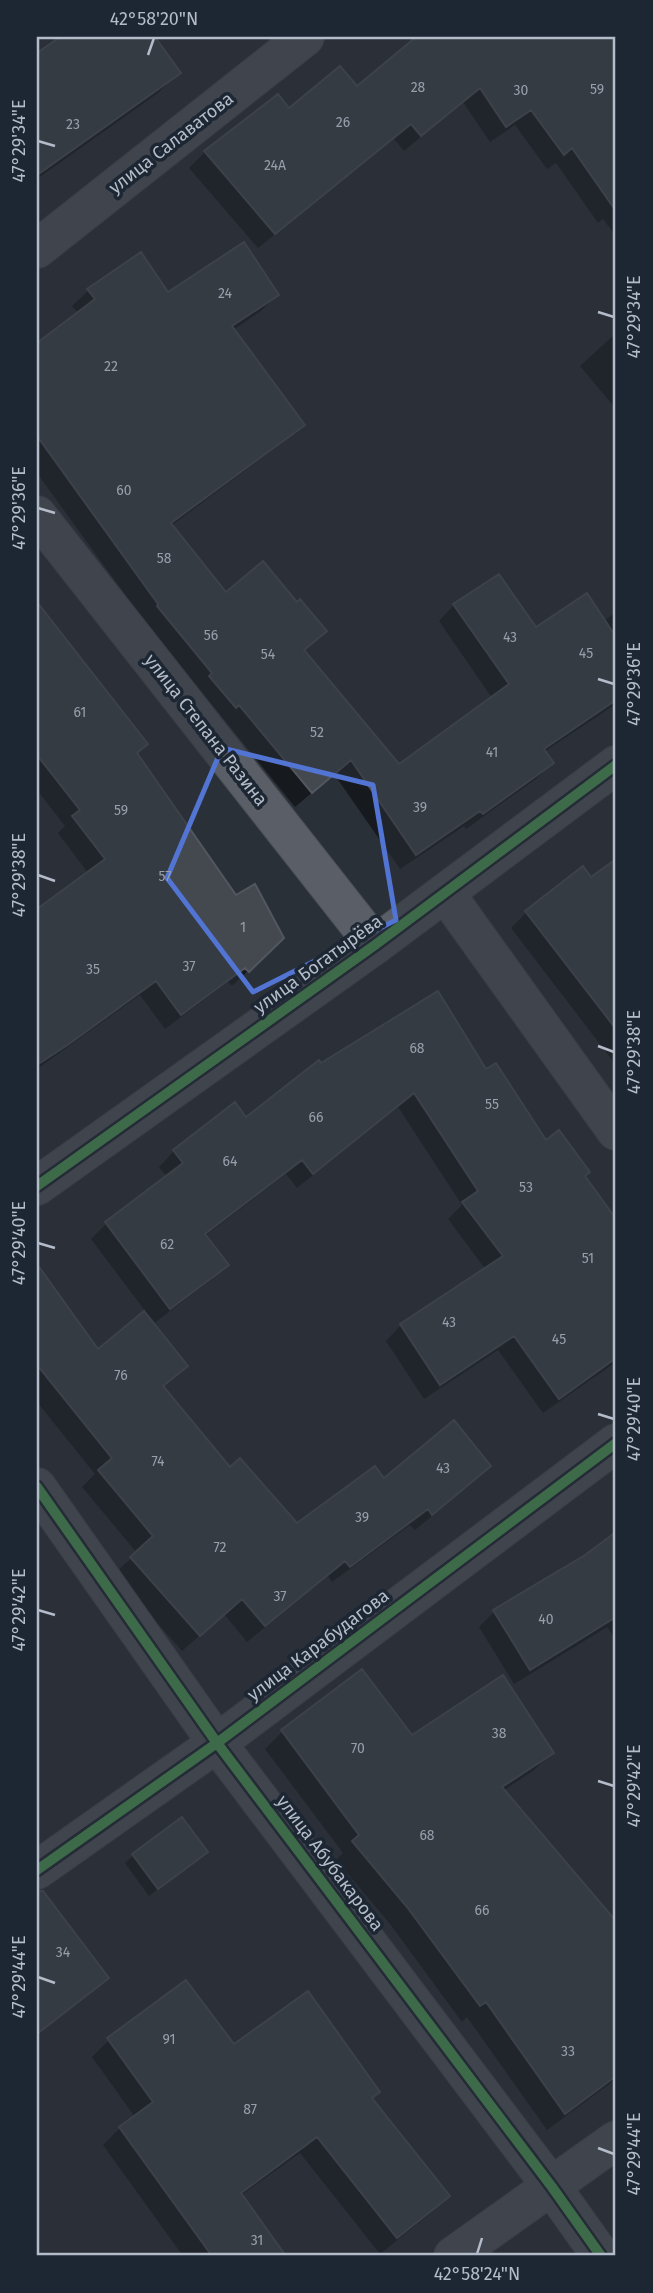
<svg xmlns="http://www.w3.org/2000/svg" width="653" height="2293" font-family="'Fira Sans',sans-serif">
<rect width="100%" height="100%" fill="#2a3038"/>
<path fill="#0007" d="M63,37H153L178,73L158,93L37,179V56Z
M419,37H616V236L603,219L598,223L556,163L547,169L515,125L490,142L463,102L404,151L394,139L258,248L189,168L205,152L277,97L288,111L356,89Z
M140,254L168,294L277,295L261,311L233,330L302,424L286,440L171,526L225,594L296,604L325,631L303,652L398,766L492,698L439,621L454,605L536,630L604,621L616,612V704L544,752L552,763L536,779L466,829L464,826L400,869L334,774L295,807L144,621L37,473V345L78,313L72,306L88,291Z
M616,333V409L580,366Z
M37,605L146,744L136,754L235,897L282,938L232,986L228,982L165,1029L140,995L37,1069V911L88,873L58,833L65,826L37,790Z
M616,862V1065L511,928L526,913L583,868L591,879Z
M321,1065L485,1072L545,1142L583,1176L616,1222V1362L543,1413L498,1350L424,1399L386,1341L401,1325L486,1270L448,1219L462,1205L398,1107L297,1188L286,1174L205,1236L226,1265L211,1280L153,1324L186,1365L163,1387L230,1469L297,1525L384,1481L489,1466L472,1483L415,1530L410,1525L332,1582L328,1576L247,1642L224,1614L182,1651L114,1574L137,1553L82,1487L95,1474L37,1402V1270L38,1269L97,1352L146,1312L91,1239L106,1224L167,1177L159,1167L174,1151L235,1105L246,1119Z
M616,1534V1640L607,1627L514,1684L479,1627L494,1612L586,1556Z
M361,1671L412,1737L552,1753L534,1770L503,1791L616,1923V2079L547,2130L467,2017L462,2022L390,1924L336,1860L343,1853L265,1749L282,1732Z
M206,1852L149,1896L125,1863L134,1855Z
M57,1913L106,1978L91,1993L37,2035V1928Z
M109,2040L234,2046L371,2099L448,2196L431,2213L380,2254L300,2153L240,2196L284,2256H183L103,2145L120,2128L135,2117L92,2057Z"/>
<path fill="#444950" stroke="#52575f" stroke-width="2" d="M60,37H155L181,73L37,175V53Z
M416,37H616V211L572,148L564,155L531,110L506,127L480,88L421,136L411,124L275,234L204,151L278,94L289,108L340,66L357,86Z
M244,242L279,295L232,326L305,425L171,523L226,592L263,561L297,602L300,599L327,631L304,650L399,764L509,684L453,604L499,574L536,627L587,593L616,637V700L544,749L554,763L483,814L480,811L416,855L351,760L312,793L239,705L236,708L209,676L212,673L157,606L158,604L37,436V343L95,299L87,289L141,252L168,292Z
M37,602L148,744L137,753L236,895L255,884L284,938L249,972L245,968L181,1015L156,981L69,1044L37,1065V909L105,859L72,816L80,810L37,755Z
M616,859V1029L525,911L583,866L591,877Z
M438,991L486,1069L496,1063L546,1140L559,1130L590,1172L585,1176L616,1219V1358L559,1399L514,1336L440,1385L400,1324L503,1256L462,1202L478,1191L414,1093L313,1174L302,1160L205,1234L229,1265L170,1309L105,1222L183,1163L173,1150L235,1102L246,1117L319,1060L321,1063Z
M37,1264L98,1349L144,1311L188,1366L163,1386L230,1467L240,1458L297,1523L375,1466L384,1478L454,1420L491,1466L432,1515L428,1509L350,1567L345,1561L265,1626L242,1599L200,1636L130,1557L153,1536L98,1470L112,1458L37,1365Z
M616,1532V1617L530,1670L493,1610L585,1555Z
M362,1669L412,1735L503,1675L554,1753L502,1787L616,1921V2076L565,2114L486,2002L480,2006L407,1907L352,1841L359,1835L281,1730Z
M182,1817L208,1852L158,1889L132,1854Z
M37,1891H43L109,1978L37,2034Z
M186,1980L234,2044L308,1991L380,2092L372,2098L450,2196L397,2238L317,2137L241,2193L286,2256H212L119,2127L153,2102L107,2038Z"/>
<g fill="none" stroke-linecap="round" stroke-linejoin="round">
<defs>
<path id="minor" d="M37,249L305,37
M37,515L375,945
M446,894L616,1131
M37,1186L375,945L616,765
M37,1487L217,1743L552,2187L601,2256
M37,1870L217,1743L616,1443
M453,2256L616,2140"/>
</defs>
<use href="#minor" stroke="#484c53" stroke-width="40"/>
<use href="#minor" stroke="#5a5e66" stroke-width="38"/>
<defs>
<path id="cycleway" d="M37,1186L375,945L616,765
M37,1487L217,1743L552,2187L601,2256
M37,1870L217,1743L616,1443"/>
</defs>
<use href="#cycleway" stroke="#1d2633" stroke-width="15"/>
<use href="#cycleway" stroke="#56b35d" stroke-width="10"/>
</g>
<path d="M0 0H653V2293H0ZM222,748L373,785L396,920L253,992L167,878Z" fill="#2a3038" fill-opacity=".55" fill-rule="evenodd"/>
<path fill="none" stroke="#5274d3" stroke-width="5" stroke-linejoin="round" d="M222,748L373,785L396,920L253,992L167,878Z"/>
<path fill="none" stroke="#b4bcc9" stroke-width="2.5" d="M148,55L154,38M38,141L55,146M598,312L614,317M38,508L55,513M598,679L614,684M38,875L55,881M598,1046L614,1052M38,1243L55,1248M598,1414L614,1419M38,1610L55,1615M598,1781L614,1786M38,1977L55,1983M598,2148L614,2154M477,2254L482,2238"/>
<g text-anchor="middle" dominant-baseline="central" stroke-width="7" stroke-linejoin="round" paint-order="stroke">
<g font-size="14" fill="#989fab">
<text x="418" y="87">28</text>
<text x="597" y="89">59</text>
<text x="521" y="90">30</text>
<text x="343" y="122">26</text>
<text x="73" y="124">23</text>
<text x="275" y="165">24А</text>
<text x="225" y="293">24</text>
<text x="111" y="366">22</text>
<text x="124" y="490">60</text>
<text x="164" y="558">58</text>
<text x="211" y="635">56</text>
<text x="510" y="637">43</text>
<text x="586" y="653">45</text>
<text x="268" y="654">54</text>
<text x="80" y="712">61</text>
<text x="317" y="732">52</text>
<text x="492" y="752">41</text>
<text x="420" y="807">39</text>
<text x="121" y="810">59</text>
<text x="165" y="876">57</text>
<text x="243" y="927">1</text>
<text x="189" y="966">37</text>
<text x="93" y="969">35</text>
<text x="417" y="1048">68</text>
<text x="492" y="1104">55</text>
<text x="316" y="1117">66</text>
<text x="230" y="1161">64</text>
<text x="526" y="1187">53</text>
<text x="167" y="1244">62</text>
<text x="588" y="1258">51</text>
<text x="449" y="1322">43</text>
<text x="559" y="1339">45</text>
<text x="121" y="1375">76</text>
<text x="158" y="1461">74</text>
<text x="443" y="1468">43</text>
<text x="362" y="1517">39</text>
<text x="220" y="1547">72</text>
<text x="280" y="1596">37</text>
<text x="546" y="1619">40</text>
<text x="499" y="1733">38</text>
<text x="358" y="1748">70</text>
<text x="427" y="1835">68</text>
<text x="482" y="1910">66</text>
<text x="63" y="1952">34</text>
<text x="169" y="2039">91</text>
<text x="568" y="2051">33</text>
<text x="250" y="2109">87</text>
<text x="257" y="2240">31</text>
</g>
<g font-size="18" fill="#b4bcc9" stroke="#1d2633">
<text transform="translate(171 143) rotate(-38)">улица Салаватова</text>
<text transform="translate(206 730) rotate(52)">улица Степана Разина</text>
<text transform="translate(318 964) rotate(-36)">улица Богатырёва</text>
<text transform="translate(318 1645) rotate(-37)">улица Карабудагова</text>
<text transform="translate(330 1863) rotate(53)">улица Абубакарова</text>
</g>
</g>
<rect width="653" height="2293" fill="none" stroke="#1d2633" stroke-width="77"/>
<rect x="38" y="38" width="576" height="2216" fill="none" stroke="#b4bcc9" stroke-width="2.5"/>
<g font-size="18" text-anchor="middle" fill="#b4bcc9">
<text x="154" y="25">42°58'20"N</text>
<text transform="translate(19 141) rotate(-90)" y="6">47°29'34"E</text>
<text transform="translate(634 317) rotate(-90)" y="6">47°29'34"E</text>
<text transform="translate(19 508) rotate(-90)" y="6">47°29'36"E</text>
<text transform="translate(634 684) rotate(-90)" y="6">47°29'36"E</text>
<text transform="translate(19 875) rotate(-90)" y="6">47°29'38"E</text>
<text transform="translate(634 1052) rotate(-90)" y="6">47°29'38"E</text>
<text transform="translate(19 1243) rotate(-90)" y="6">47°29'40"E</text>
<text transform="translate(634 1419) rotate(-90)" y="6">47°29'40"E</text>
<text transform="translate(19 1610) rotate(-90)" y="6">47°29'42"E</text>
<text transform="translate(634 1786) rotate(-90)" y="6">47°29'42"E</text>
<text transform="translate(19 1977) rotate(-90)" y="6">47°29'44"E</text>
<text transform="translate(634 2154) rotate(-90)" y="6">47°29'44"E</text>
<text x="477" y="2280">42°58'24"N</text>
</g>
</svg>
